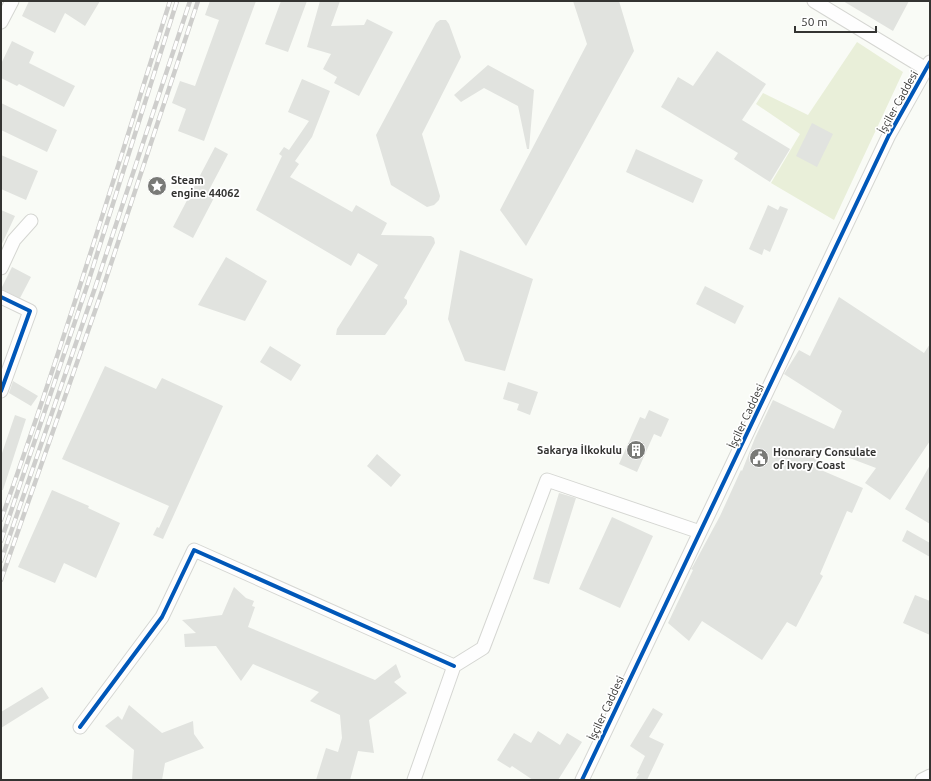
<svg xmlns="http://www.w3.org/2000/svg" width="931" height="781" font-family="Ubuntu,sans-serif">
<rect width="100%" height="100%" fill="#f9fbf6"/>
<path fill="#e9efd9" d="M857,42L903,72L834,220L771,183L800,134L756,104L763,93L808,115Z"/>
<path fill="#e1e3df" d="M29,1H100L85,26L65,13L55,33L22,16Z
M210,1H256L204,141L178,131L186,109L172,103L180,81L195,86L219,20L205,15Z
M281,1H307L288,52L265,44Z
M320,1H340L331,26L364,25L367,19L393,32L359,96L334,83L337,77L323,69L331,54L307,47Z
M573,1H619L634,51L526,246L500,210L587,44Z
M843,1H909L893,31Z
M440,20H446L449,24L461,57L422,134L440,196L439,200L434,205L427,207L391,185L376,135L436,23Z
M12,41L34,52L29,63L75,86L64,107L19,84L17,86L1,78V64Z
M717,51L766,84L742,120L790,149L770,182L734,159L738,153L661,107L678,77L693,86Z
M488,65L534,90L529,149H527L518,106L484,88L461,102L454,95Z
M302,79L330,91L312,137L295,161L299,164L290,177L352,212L356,205L387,223L381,235L431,236L434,238L435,243L404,298L407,300V304L385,335H336L337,329L378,265L358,253L351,266L256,210L282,156L279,154L284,147L289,150L309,121L288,112Z
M1,103L57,130L47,152L1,130Z
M812,123L833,134L817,167L796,156Z
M215,147L228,154L209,190L216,194L193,238L173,227Z
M636,149L703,180L693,203L626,172Z
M1,155L38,171L26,200L1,189Z
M768,205L778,210L780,206L788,209L770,252L764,249L762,255L749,249Z
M1,210L15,216L1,246Z
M460,250L533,279L505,371L465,361L448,319Z
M226,257L267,281L245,321L198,305Z
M12,267L31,277L20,298L1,289Z
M705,286L744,306L735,324L696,304Z
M839,297L924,353L930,344V441L890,500L865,483L876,468L823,448L814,467L863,488L852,513L847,511L820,574L823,576L796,627L787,622L762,660L702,621L689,641L668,623L693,570L691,569L693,566L720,516L741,470L742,471L755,438L773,400L834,429L842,411L784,374L799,350L810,356Z
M270,346L301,365L291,381L260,362Z
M105,366L156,389L162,378L223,406L163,539L153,535L157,527L159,528L169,506L62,459Z
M13,381L38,396L31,406L9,393Z
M508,382L538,392L530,415L517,410L519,404L503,399Z
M649,410L669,419L661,437L654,434L637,472L619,464L640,417L645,419Z
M15,415L26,419L3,490H1V456Z
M377,454L401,475L391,487L367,466Z
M930,465V524L905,509Z
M52,490L89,506L88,508L120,523L96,578L64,563L55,583L18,567Z
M559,493L576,498L549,584L533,579Z
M612,517L653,536L620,608L579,589Z
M907,530L930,543V557L902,541Z
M234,587L246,598L254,601L252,606L255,607L248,627L375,680L396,664L401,677L394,682L407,693L369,720L374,753L358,751L350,780H316L326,748L338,752L342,738L340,715L310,701L319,692L253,664L241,681L216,646L185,647L184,634L196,633L182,620L222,615Z
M915,595L930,601V635L903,623Z
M42,687L49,698L1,728V712Z
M129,705L162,733L193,721L194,734L204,748L165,763L162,780H132L134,750L105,726L118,716L122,720Z
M653,708L663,714L649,737L664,744L647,780H635L639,774L637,773L645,756L630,746Z
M538,731L560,745L567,733L582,742L558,780H533L512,766L510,768L497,760L514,733L531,743Z"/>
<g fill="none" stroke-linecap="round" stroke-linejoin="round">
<defs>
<path id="minor" d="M814,1L926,69
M1,22L12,1
M1,268L14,240L31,221
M1,297L30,311L1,391
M80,727L162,617L194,550L454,666
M414,780L454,666L483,648L547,480L700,532
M582,780L889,135L930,62
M922,780L930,776"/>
</defs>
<use href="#minor" stroke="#d5d6d2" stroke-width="15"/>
<use href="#minor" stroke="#fefefe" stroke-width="13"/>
<defs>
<path id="rail" d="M1,520C62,349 115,175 170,1
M1,541L87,286L177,1
M1,561L96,285L190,1
M1,580L102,291L198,1"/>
</defs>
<use href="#rail" stroke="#cececc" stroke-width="4.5"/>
<use href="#rail" stroke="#fff" stroke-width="3" stroke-dasharray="9" stroke-linecap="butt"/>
<defs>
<path id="cycleway" d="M1,297L30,311L1,391
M80,727L162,617L194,550L454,666
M582,780L889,135L930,62"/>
</defs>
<use href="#cycleway" stroke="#fff" stroke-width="6"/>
<use href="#cycleway" stroke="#0057b8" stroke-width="4"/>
</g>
<defs>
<symbol id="sight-disc" viewBox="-11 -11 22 22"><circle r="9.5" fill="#797a77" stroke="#fff"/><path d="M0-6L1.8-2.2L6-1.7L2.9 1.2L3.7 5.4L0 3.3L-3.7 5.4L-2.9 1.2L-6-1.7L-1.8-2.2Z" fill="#fff"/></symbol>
<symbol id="building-disc" viewBox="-11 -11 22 22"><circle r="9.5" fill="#797a77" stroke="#fff"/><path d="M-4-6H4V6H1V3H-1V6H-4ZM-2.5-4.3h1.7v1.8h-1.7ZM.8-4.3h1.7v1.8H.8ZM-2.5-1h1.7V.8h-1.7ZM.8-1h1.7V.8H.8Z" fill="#fff"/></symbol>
<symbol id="civic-disc" viewBox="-11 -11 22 22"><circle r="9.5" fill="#797a77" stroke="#fff"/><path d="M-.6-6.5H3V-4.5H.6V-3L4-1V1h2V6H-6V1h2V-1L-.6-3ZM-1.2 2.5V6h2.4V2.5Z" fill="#fff"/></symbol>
</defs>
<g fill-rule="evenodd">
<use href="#sight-disc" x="146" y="175" width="22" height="22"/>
<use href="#building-disc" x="625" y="439" width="22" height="22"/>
<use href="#civic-disc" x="748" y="447" width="22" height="22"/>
</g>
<g text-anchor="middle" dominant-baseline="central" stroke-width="3.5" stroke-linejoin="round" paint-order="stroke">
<g font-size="11" fill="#343432" stroke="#fff">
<text transform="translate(898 102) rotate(-61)">İşçiler Caddesi</text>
<text transform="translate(746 416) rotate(-65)">İşçiler Caddesi</text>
<text transform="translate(606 708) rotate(-65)">İşçiler Caddesi</text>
</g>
<g font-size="11" font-weight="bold" fill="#343432" stroke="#fff" text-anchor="start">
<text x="171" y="180">Steam<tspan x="171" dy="13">engine 44062</tspan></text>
<text x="622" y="450" text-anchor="end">Sakarya İlkokulu</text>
<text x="773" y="452">Honorary Consulate<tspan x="773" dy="13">of Ivory Coast</tspan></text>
</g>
</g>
<rect width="931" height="781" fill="none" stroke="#343432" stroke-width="4"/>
<path d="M795 26v6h81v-6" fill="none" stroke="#343432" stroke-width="2"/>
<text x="801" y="26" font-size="12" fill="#343432" stroke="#ffffff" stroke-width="3" paint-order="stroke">50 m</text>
</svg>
